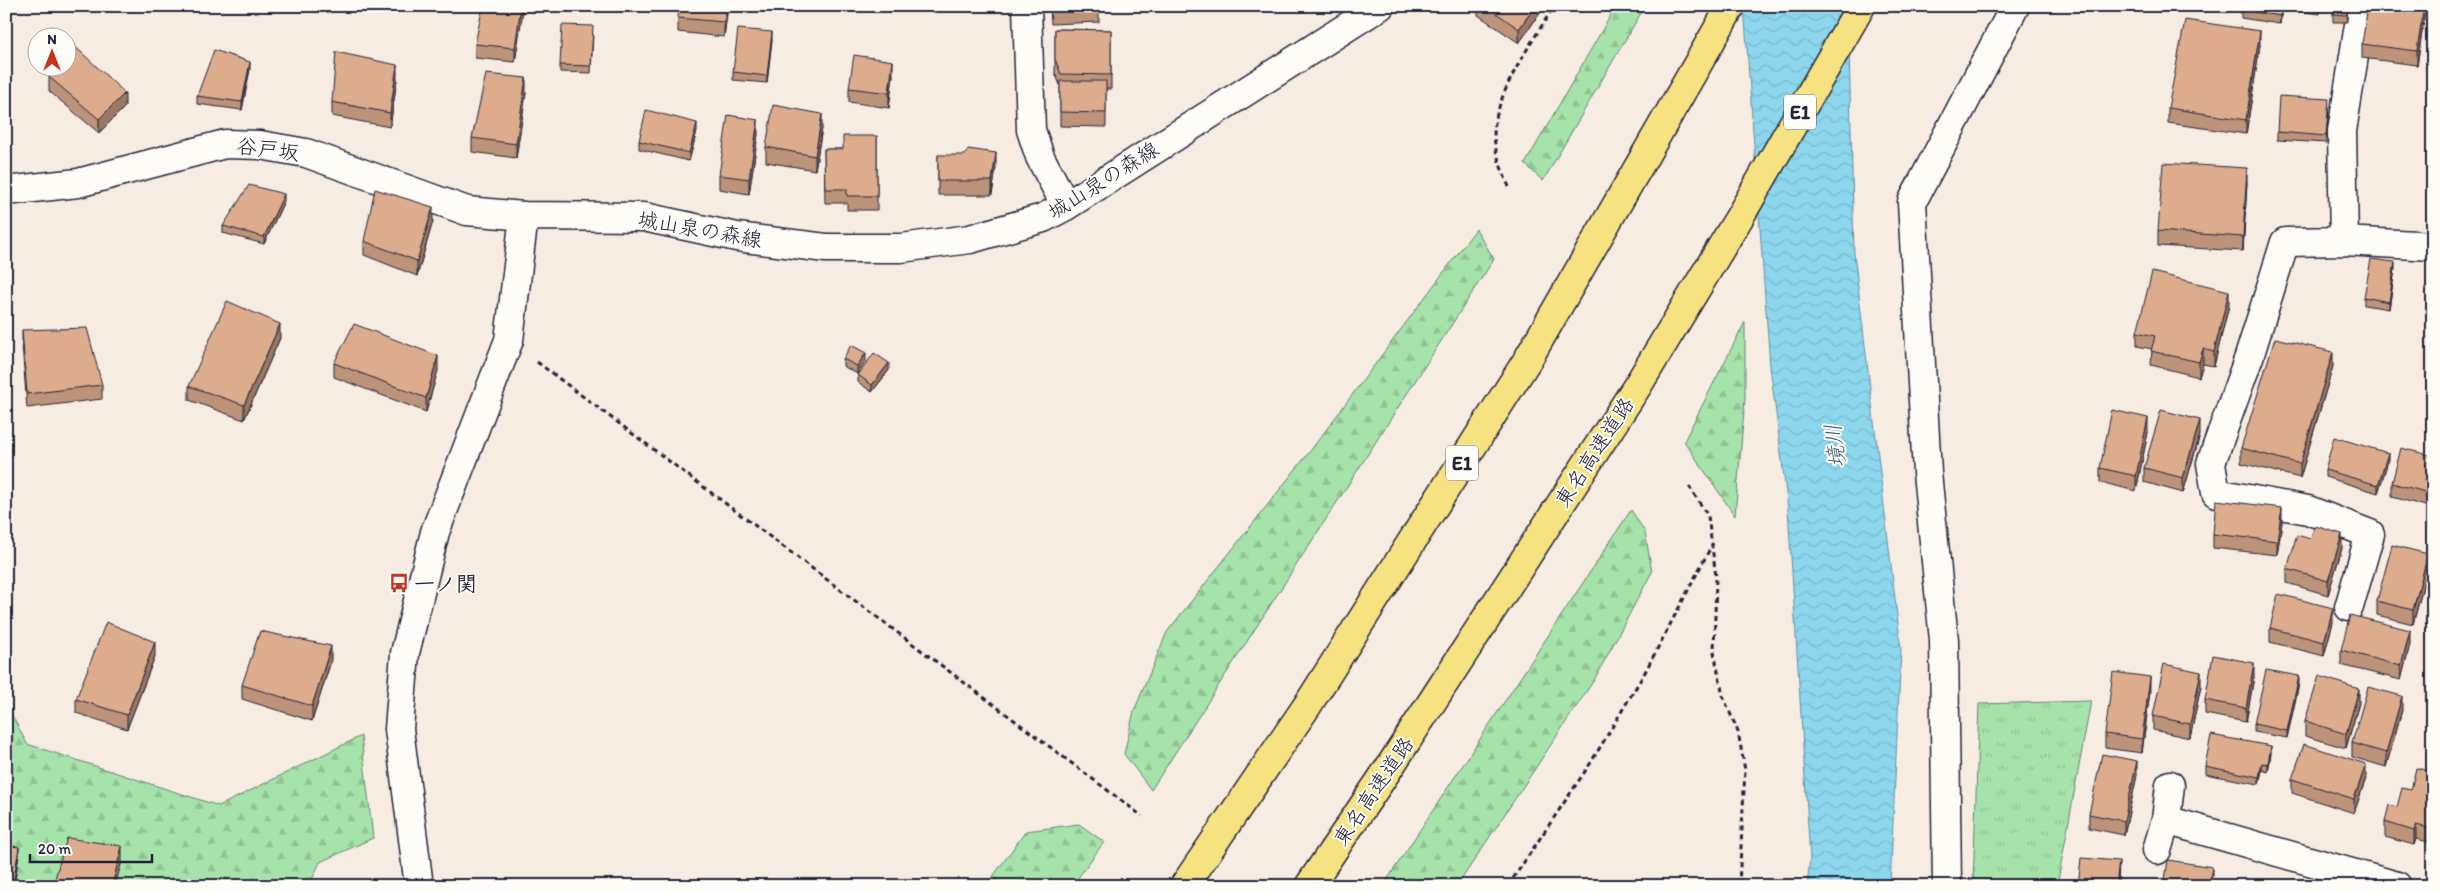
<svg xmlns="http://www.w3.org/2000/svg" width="2439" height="892" font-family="Itim,'Klee One',sans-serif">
<defs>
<pattern id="grass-tufts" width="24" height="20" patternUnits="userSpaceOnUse" patternTransform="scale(1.25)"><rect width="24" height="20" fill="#a6e3aa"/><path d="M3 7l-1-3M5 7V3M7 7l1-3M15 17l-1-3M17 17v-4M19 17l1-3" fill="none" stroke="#8fc293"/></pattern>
<pattern id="forest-firs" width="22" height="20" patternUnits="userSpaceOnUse" patternTransform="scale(1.25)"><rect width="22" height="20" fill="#a6e3aa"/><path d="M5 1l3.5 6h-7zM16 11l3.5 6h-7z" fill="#8fc293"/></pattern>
<pattern id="water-waves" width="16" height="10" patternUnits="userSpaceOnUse" patternTransform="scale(1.25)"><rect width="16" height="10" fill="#8cd7ed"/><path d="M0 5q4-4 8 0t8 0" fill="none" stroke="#78b8cc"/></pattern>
</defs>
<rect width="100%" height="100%" fill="#f6ece2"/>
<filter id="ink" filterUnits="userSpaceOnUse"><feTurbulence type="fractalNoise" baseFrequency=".02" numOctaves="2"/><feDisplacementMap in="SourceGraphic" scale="10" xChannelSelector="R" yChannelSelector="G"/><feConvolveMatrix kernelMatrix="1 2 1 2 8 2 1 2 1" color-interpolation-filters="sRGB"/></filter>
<g filter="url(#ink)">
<path fill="url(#grass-tufts)" stroke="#648272" d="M2091,701L2057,886H1973L1979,704Z"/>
<path fill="url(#forest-firs)" stroke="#648272" d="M1616,6H1645L1543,181L1525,164Z
M1476,229L1494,259L1151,790L1124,754L1134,711L1167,632L1311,450Z
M1745,322V399L1735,516L1684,441Z
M1631,510L1645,532L1652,572L1594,680L1457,886H1383Z
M6,704L27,744L219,806L361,736L373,838L320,862L309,886H6Z
M1079,824L1104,842L1072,886H986L1026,831Z"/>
<path fill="url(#water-waves)" stroke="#628fa6" d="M1744,6H1848L1854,253L1901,649L1890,886H1807L1810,858L1788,509L1770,366Z"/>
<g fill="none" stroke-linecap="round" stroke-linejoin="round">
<defs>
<path id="minor" d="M1027,6L1031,130L1040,157L1066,206
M6,191L78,183L225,144L260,145L306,153L467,211L524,216L644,217L737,237L826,248H901L970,239L1043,218L1066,206L1380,6
M2344,241L2342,131L2362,6
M2349,607L2370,534L2308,510L2216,493L2211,463L2249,357L2285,242L2344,241L2433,246
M2170,785L2166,820L2397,886
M2157,850L2166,820
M419,886L399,729L405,653L435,532L509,340L524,216
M1947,886L1944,640L1927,473L1912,202L2015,6"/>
<path id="highway" d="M1184,886L1307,706L1528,359L1731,6
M1309,886L1389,768L1638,385L1739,218L1861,6"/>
</defs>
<use href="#minor" stroke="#22223b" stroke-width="31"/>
<use href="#highway" stroke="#22223b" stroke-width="31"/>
<path stroke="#22223b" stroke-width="3" stroke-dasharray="5 4" stroke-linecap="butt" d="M1509,187C1501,168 1491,144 1495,123C1503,81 1532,43 1554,6
M537,362L1142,816
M1689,486L1708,516L1716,577L1714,652L1723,696L1738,732L1745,770L1739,886
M1508,886L1590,764L1644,674L1713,543"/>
<use href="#minor" stroke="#fdfcf7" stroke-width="28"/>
<use href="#highway" stroke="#f6e281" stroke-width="28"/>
</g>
<path fill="#bd9479" stroke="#22223b" d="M523,6L515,62L475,58V44Z
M728,6L724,37L678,32V18Z
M1050,6H1099V22L1051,24Z
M1478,6H1545L1519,43L1478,15Z
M2282,6L2280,24L2241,18V10Z
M2289,6H2321L2320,14L2289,10Z
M2333,6H2348L2347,22H2333Z
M2426,6L2417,65L2362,58V44Z
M1055,29L1111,30V89H1106V127L1060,126V85L1055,73Z
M593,34L591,73L560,72V65Z
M772,39L767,83L733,80V72Z
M2260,45L2246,134L2168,123V108Z
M250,69L242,110L197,104V96Z
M893,75L889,108L849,102V88Z
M49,77L125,107L99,133L49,91Z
M397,79L390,127L332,116V102Z
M526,93L516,158L472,152V138Z
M2329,106L2326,143L2277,140V132Z
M822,128L815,170L766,162V147Z
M697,131L689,161L639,149V141Z
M758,134L749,194L719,189V175Z
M877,136V210H847V203H825L824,149H843Z
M938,155L996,167L992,195H938Z
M2247,182L2243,251L2158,246V231Z
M284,201L264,244L223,233V226Z
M433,221L417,276L364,255V241Z
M2395,269L2389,309L2364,305V297Z
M2229,305L2214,366L2203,364L2199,377L2151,365L2152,349L2137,346V332Z
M22,330L102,385V399L27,408L22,344Z
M280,338L244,420L189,400V386Z
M843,359L866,361L857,374L843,366Z
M334,363L438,370L426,412L334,377Z
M2333,366L2300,478L2241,463V448Z
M889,370L872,392L858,382V375Z
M2148,432L2136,491L2100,482V468Z
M2200,435L2183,493L2144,482V468Z
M2433,456V508L2392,497V483Z
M2388,461L2378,493L2325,477V470Z
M2282,522L2277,555L2213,548V534Z
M2342,548L2328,595L2287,583V569Z
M2428,568L2413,624L2377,615V601Z
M2333,622L2324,656L2270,642V628Z
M2410,644L2401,680L2341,665V650Z
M155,656L127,729L76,713V699Z
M331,661L312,721L242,699V685Z
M2254,677L2246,722L2205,714V700Z
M2299,684L2287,738L2254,732V724Z
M2201,686L2190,738L2153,730V716Z
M2150,691L2142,753L2105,748V734Z
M2359,703L2346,748L2305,736V721Z
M2402,710L2386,767L2352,757V743Z
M2271,753L2268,772L2262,770L2259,784L2205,774V766Z
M2433,772V843L2416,839L2414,845L2385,837V822L2411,790Z
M2137,775L2124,835L2089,828V814Z
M2366,778L2354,813L2292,793V779Z
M6,845L19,854L14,886H6Z"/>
<path fill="#9a7863" stroke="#22223b" d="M521,6H523V11L515,62V48Z
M726,6H728L724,37V22Z
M1535,6H1545L1519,43V29Z
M2281,6H2282L2280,24V16Z
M2424,6H2426L2417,65V51Z
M2260,31V45L2246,134V120Z
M772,32V39L767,83V76Z
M893,61V75L889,108V93Z
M250,62V69L242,110V102Z
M397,65V79L390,127V113Z
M526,78V93L516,158V144Z
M125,93V107L99,133V119Z
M822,114V128L815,170V156Z
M758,120V134L749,194V179Z
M697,123V131L689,161V153Z
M996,153V167L992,195V181Z
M2247,168V182L2243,251V237Z
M284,194V201L264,244V237Z
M433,207V221L417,276V261Z
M2395,262V269L2389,309V302Z
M2229,291V305L2214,366V352Z
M280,324V338L244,420V405Z
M2203,349V364L2199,377V362Z
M2333,352V366L2300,478V464Z
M866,353V361L857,374V366Z
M438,356V370L426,412V398Z
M889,363V370L872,392V385Z
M2148,418V432L2136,491V476Z
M2200,420V435L2183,493V478Z
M2388,453V461L2378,493V485Z
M2282,508V522L2277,555V541Z
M2342,534V548L2328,595V581Z
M2428,554V568L2413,624V610Z
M2333,608V622L2324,656V642Z
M2410,630V644L2401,680V666Z
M155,642V656L127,729V715Z
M331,646V661L312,721V706Z
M2254,663V677L2246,722V708Z
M2201,672V686L2190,738V724Z
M2299,676V684L2287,738V731Z
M2150,677V691L2142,753V739Z
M2359,689V703L2346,748V734Z
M2402,696V710L2386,767V753Z
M2271,746V753L2268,772V764Z
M2137,761V775L2124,835V821Z
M2262,763V770L2259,784V777Z
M2366,764V778L2354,813V799Z
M2416,825V839L2414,845V831Z
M122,846V861L115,886H112Z
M19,847V854L14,886H13Z
M2119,861L2118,886H2116Z
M2212,867V875L2210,886H2209Z"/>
<path fill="#dcac8d" stroke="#22223b" d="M483,6H521L515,48L475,44Z
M679,6H726L724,22L678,18Z
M1051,6H1099V7L1051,10Z
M1486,6H1535L1519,29Z
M2242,6H2281L2280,16L2241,10Z
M2333,6H2347V15L2333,14Z
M2368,6H2424L2417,51L2362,44Z
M2185,20L2260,31L2246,120L2168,108Z
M562,25L593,26L591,66L560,65Z
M738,29L772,32L767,76L733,72Z
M1055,29L1111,30V75L1061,74L1055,59Z
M69,41L125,93L99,119L49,77L55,68H68V44Z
M214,50L250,62L242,102L197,96Z
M336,52L397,65L390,113L332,102Z
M854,55L893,61L889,93L849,88Z
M486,74L526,78L516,144L472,138Z
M1060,81H1106V113L1060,112Z
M2279,96L2329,99L2326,136L2277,132Z
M773,105L822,114L815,156L766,147Z
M646,110L697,123L689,153L639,141Z
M728,115L758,120L749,179L719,175Z
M843,136H877V196H847V189H825L824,149H843Z
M968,149L996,153L992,181H938V155H965Z
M2163,163L2247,168L2243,237L2158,231Z
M249,185L284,194L264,237L223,226Z
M375,189L433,207L417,261L364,241Z
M2371,259L2395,262L2389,302L2364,297Z
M2152,272L2229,291L2214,352L2203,349L2199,362L2151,351L2155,336L2137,332Z
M227,301L280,324L244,405L189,386Z
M354,324L438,356L426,398L334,363Z
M87,328L102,385L27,394L22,330Z
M2275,338L2333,352L2300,464L2241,448Z
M851,345L866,353L857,366L843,359Z
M874,353L889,363L872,385L858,375Z
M2112,410L2148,418L2136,476L2100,468Z
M2161,410L2200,420L2183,478L2144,468Z
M2334,437L2388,453L2378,485L2325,470Z
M2401,448L2433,456V494L2392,483Z
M2216,500L2282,508L2277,541L2213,534Z
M2315,526L2342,534L2328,581L2287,569L2297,535L2310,539Z
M2392,545L2428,554L2413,610L2377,601Z
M2278,594L2333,608L2324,642L2270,628Z
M2350,615L2410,630L2401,666L2341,650Z
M106,622L155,642L127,715L76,699Z
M260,631L331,646L312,706L242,685Z
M2213,655L2254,663L2246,708L2205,700Z
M2164,664L2201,672L2190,724L2153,716Z
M2266,670L2299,676L2287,731L2254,724Z
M2113,672L2150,677L2142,739L2105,734Z
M2319,676L2359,689L2346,734L2305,721Z
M2368,687L2402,696L2386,753L2352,743Z
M2211,735L2271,746L2268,764L2262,763L2259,777L2205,766Z
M2304,744L2366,764L2354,799L2292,779Z
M2102,754L2137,761L2124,821L2089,814Z
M2416,768L2433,772V829L2416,825L2414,831L2385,822L2389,805L2397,807L2402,788L2411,790Z
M67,838L122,846L112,886L53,885Z
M6,845L19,847L13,885L6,883Z
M2081,858L2119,861L2116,886H2078Z
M2168,860L2212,867L2209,886H2164Z"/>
</g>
<defs>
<symbol id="bus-bare" viewBox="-9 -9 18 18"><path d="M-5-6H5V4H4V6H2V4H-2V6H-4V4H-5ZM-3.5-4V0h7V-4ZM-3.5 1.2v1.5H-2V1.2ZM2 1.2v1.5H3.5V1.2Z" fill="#c8321e" stroke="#fdfcf7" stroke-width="2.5" paint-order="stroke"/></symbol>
</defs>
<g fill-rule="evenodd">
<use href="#bus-bare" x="385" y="569" width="28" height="28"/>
</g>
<g text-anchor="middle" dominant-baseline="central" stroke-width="4" stroke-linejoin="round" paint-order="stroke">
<g fill="#fdfcf7" stroke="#646373" stroke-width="1">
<rect x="1784" y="94.5" width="32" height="35" rx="4"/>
<rect x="1446" y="445.5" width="32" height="35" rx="4"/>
</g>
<g font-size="20" font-weight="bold" fill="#22223b">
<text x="1800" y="112">E1</text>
<text x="1462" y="463">E1</text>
</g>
<g font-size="21" fill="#22223b" stroke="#fdfcf7">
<text transform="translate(268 149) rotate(7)">谷戸坂</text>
<text transform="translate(1103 180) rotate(-32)">城山泉の森線</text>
<text transform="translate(700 229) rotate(10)">城山泉の森線</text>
<text transform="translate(1594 452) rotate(-57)">東名高速道路</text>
<text transform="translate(1373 791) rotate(-56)">東名高速道路</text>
</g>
<g font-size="21" font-weight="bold" fill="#22223b" stroke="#fdfcf7" text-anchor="start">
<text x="414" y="583">一ノ関</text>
</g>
<g font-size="22" font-style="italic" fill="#425870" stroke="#fdfcf7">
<text transform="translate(1835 446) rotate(-97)">境川</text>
</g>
</g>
<rect width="2439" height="892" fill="none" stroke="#fdfcf7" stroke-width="25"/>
<rect x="12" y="12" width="2414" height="867" fill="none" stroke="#22223b" stroke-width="2" filter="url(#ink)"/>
<g transform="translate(52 52)"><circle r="24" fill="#fdfcf7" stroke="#a5a5ac"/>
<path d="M0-4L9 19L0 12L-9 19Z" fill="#c8321e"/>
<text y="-8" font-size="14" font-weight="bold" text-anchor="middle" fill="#22223b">N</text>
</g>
<path d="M30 854v8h122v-8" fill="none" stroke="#22223b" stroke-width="2.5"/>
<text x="38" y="854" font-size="15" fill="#22223b" stroke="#fdfcf7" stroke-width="4" paint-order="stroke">20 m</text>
</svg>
